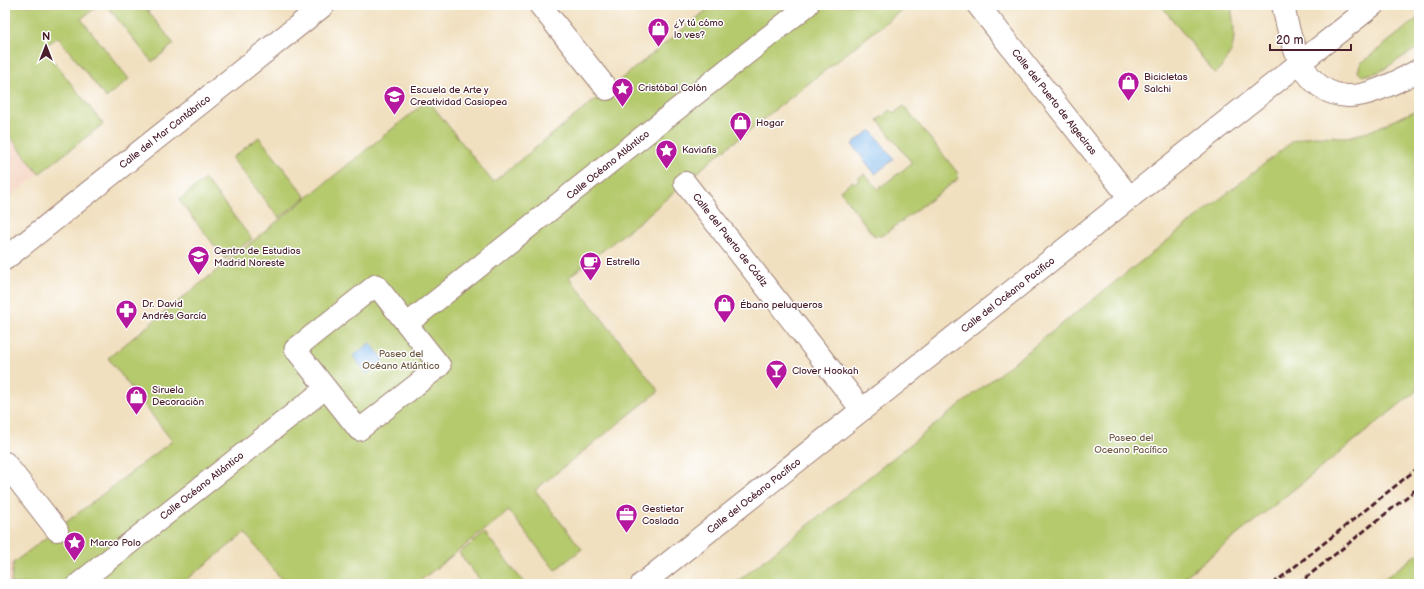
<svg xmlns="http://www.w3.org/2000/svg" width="1424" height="589" font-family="'Balsamiq Sans',sans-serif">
<rect width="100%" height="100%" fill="#fff"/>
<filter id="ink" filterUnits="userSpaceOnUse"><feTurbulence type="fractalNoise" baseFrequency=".025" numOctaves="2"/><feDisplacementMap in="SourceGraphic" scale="8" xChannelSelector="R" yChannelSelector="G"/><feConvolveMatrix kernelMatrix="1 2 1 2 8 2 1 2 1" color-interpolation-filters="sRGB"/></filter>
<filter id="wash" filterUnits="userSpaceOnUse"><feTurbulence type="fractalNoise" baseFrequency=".012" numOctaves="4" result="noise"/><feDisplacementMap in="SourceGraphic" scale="16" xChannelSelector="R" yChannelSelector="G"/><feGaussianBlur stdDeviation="0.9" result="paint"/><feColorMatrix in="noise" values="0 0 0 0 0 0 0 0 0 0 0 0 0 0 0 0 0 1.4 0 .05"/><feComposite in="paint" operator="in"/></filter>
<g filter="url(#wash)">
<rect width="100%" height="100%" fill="#f1e0c0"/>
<path fill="#f4d3c0" d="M5,130L39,174L5,201Z
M5,553L13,563L11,584H5Z"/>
<path fill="#b5c96d" stroke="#80744c" d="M5,5H99L81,19L129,79L106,98L58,37L43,48L103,124L39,174L5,130Z
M106,5H143L174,44L152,62Z
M713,5H908L719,154L644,218L569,277L659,391L535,490L582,549L555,570L509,511L416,584H285L245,533L181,584H11L13,563L172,441L108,358L428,100L493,182Z
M1161,5H1231C1235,36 1239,49 1215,74Z
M1419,17V47L1379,72L1362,76L1358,72L1360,64Z
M904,106L957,172L958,179L882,236L873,235L840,191L853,181L855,183L860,180L858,178L864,174L878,189L912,163L878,120L891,110L894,113Z
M1419,109V389L1176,584H734L1293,141L1310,136L1348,137L1368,132Z
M259,137L306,197L279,218L232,158Z
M205,179L252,239L225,259L179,200Z
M485,533L525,584H483L459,553Z
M1419,553V584H1377Z"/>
<path fill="#77b5ea" stroke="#606a8a" d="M871,130L894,159L875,174L852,144Z
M370,343L384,360L367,374L353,356Z"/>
</g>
<g filter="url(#ink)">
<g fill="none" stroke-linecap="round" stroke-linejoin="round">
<defs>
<path id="pedestrian" d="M376,285L440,366L359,430L295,349Z
M407,324L808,5
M78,584L326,388"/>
<path id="minor" d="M540,5L607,89
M978,5L1130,198
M1283,5C1290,42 1303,94 1348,96C1369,97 1401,80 1419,70
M685,183L862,410
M5,259L324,5
M5,463L57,530
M642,584L1373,5"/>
</defs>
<use href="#pedestrian" stroke="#9e8076" stroke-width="23"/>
<use href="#minor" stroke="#9e8076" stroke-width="24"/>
<use href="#pedestrian" stroke="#fff" stroke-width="21"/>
<use href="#minor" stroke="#fff" stroke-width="22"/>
<path stroke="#4a1f2b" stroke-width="3" stroke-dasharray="6 3" stroke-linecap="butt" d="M1273,584L1419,467
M1298,584L1419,487"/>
</g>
</g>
<defs>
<symbol id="shop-pin" viewBox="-11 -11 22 30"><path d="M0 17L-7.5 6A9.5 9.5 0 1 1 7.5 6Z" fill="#b5179e" stroke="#fff"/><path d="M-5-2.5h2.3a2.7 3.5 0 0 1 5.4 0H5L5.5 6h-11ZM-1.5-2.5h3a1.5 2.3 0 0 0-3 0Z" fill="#fff"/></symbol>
<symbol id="sight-pin" viewBox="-11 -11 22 30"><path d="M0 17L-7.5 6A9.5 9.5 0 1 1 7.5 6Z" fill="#b5179e" stroke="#fff"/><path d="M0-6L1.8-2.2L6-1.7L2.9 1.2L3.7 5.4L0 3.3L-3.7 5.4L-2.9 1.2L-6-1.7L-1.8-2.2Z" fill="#fff"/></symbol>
<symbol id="school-pin" viewBox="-11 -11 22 30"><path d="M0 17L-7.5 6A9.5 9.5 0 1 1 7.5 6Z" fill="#b5179e" stroke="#fff"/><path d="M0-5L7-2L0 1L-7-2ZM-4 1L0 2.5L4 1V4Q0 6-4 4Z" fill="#fff"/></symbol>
<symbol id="cafe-pin" viewBox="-11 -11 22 30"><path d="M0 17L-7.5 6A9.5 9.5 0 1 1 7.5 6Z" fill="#b5179e" stroke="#fff"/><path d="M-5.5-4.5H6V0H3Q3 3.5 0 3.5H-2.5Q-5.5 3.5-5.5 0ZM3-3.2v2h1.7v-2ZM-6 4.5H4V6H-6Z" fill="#fff"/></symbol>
<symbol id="pharmacy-pin" viewBox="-11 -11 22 30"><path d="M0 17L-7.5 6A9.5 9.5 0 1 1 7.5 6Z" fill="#b5179e" stroke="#fff"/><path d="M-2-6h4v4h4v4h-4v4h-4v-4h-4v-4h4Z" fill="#fff"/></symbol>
<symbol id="bar-pin" viewBox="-11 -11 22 30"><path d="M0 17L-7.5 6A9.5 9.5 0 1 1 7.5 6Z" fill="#b5179e" stroke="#fff"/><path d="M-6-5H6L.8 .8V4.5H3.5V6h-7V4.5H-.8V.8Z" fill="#fff"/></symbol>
<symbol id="office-pin" viewBox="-11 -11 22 30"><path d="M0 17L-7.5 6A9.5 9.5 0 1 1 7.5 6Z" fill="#b5179e" stroke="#fff"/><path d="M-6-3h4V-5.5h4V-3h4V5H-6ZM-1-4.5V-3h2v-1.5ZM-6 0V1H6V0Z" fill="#fff"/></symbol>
</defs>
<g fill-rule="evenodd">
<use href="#shop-pin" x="646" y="16" width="25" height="34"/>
<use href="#shop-pin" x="1116" y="70" width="25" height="34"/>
<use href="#sight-pin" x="610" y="76" width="25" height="34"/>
<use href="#school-pin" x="382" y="84" width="25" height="34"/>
<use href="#shop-pin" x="728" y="110" width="25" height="34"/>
<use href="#sight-pin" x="654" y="138" width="25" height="34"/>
<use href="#school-pin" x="186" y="244" width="25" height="34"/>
<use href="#cafe-pin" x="578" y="250" width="25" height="34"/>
<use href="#shop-pin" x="712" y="292" width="25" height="34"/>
<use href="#pharmacy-pin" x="114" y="298" width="25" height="34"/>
<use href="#bar-pin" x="764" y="358" width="25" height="34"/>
<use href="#shop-pin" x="124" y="384" width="25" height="34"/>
<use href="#office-pin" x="614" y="502" width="25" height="34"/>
<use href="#sight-pin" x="62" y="530" width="25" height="34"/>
</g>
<g text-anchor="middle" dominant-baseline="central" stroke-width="3" stroke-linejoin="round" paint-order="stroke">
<g font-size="10" fill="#4a1f2b" stroke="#fff" text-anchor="start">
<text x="674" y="23">¿Y tú cómo<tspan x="674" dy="12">lo ves?</tspan></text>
<text x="1144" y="77">Bicicletas<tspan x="1144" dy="12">Salchi</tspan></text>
<text x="638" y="88">Cristóbal Colón</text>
<text x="410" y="90">Escuela de Arte y<tspan x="410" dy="12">Creatividad Casiopea</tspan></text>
<text x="756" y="123">Hogar</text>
<text x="682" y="150">Kaviafis</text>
<text x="214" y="251">Centro de Estudios<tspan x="214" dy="12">Madrid Noreste</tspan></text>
<text x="606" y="262">Estrella</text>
<text x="142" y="304">Dr. David<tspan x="142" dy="12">Andrés García</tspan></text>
<text x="740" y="305">Ébano peluqueros</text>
<text x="792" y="371">Clover Hookah</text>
<text x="152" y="390">Siruela<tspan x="152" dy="12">Decoración</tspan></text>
<text x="642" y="509">Gestietar<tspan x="642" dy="12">Coslada</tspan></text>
<text x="90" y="543">Marco Polo</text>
</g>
<g font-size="10" fill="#4a1f2b" stroke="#fff">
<text transform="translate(1054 102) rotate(52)">Calle del Puerto de Algeciras</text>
<text transform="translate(165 132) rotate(-38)">Calle del Mar Cantábrico</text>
<text transform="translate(608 165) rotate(-39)">Calle Océano Atlántico</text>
<text transform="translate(730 240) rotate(52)">Calle del Puerto de Cádiz</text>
<text transform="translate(1008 295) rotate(-38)">Calle del Océano Pacífico</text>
<text transform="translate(202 486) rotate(-38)">Calle Océano Atlántico</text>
<text transform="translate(754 496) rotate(-38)">Calle del Océano Pacífico</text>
</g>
<g font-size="10" fill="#6f5a42" stroke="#fff">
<text x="401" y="354">Paseo del<tspan x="401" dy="12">Océano Atlántico</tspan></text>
<text x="1131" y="438">Paseo del<tspan x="1131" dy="12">Oceano Pacífico</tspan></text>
</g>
</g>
<rect width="1424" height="589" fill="none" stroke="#fff" stroke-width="20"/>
<g transform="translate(46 46)" stroke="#ffffff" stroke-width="3" paint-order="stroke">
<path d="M0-3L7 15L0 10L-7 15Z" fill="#4a1f2b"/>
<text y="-6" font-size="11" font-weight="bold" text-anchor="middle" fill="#4a1f2b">N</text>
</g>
<path d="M1270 44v6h81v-6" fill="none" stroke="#4a1f2b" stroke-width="2"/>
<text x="1276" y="44" font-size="12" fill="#4a1f2b" stroke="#ffffff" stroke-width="3" paint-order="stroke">20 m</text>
</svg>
